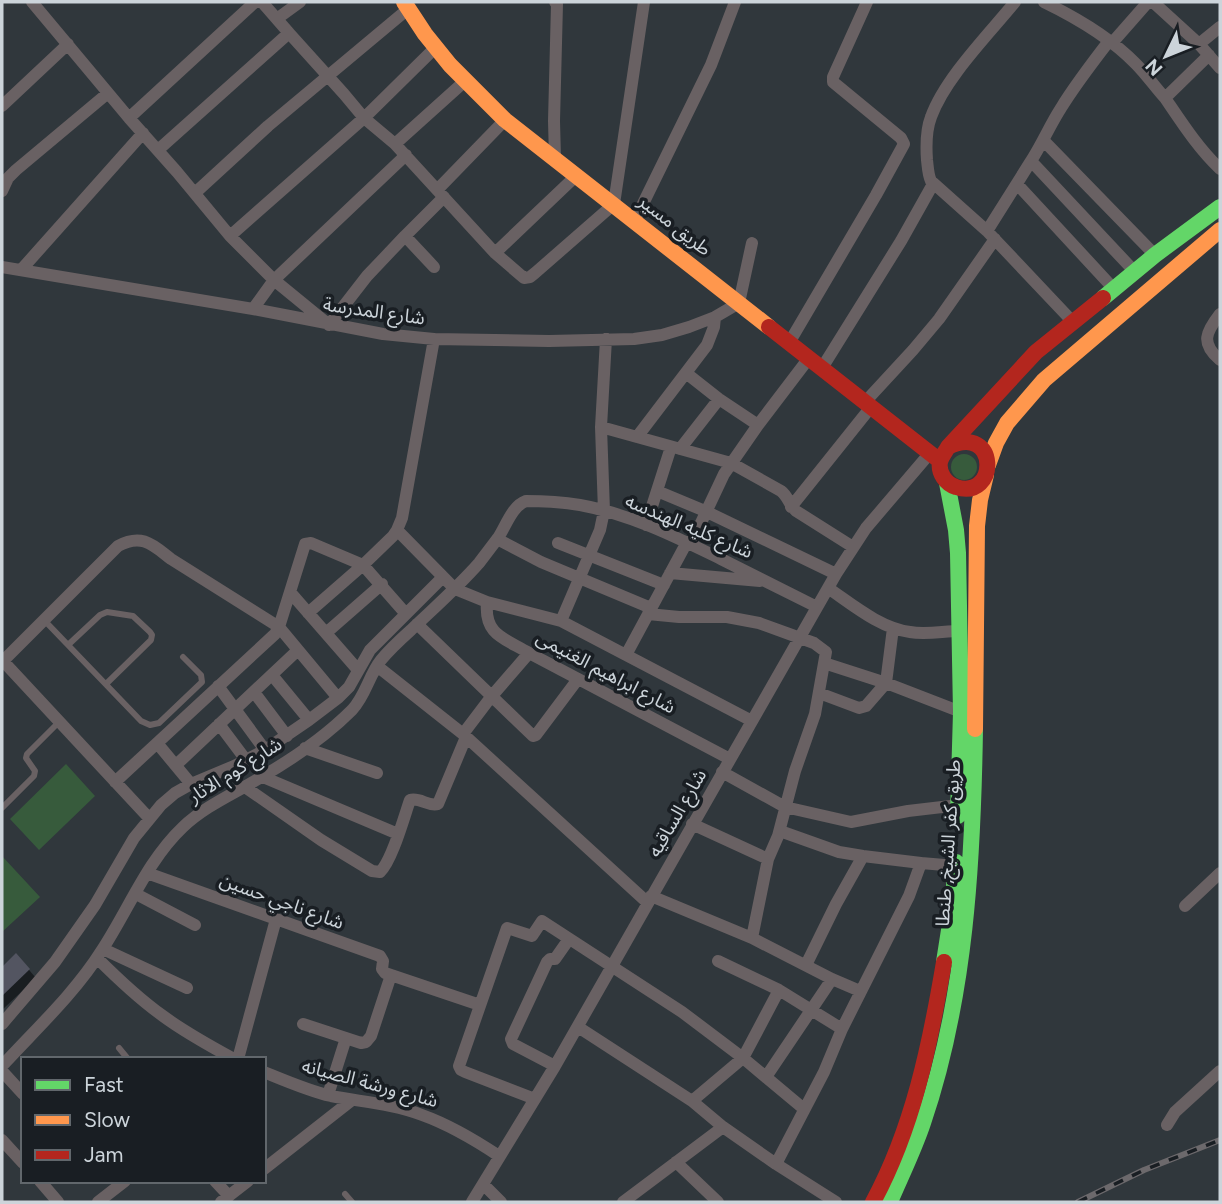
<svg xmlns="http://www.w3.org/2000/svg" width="1222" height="1204" font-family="Figtree,'Noto Sans Arabic',sans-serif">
<rect width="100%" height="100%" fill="#30373c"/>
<path fill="#375b3c" d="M951 467a13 13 0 1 1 26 0a13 13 0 1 1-26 0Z
M66,764L95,796L39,850L10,819Z
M2,856L40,897L2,932Z"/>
<path fill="#0007" d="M16,955L36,978L2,1010V970Z"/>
<path fill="#535561" d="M16,953L30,969L2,996V967Z"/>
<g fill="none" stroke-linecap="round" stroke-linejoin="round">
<path stroke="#696163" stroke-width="6" d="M44,620L141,721L150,725L159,723L202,682L201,675L183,657
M68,645L100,615L107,612L133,616L150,632L152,635L151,640L106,684
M2,808L34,776L35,771L26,758L27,754L59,722
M119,1048L128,1059
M345,1194L352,1202"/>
<path stroke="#696163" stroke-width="12" d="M32,2L129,118L177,172L230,236L274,280L329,325L367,276L405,236L434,267
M262,2L289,33
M555,2L557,4L554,121L555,158
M1015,2C989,34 945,78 931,117C926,130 926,146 927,160C928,168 928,175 931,181L987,231L1073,322
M1044,2C1077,18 1111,38 1136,64C1146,74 1155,87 1165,98
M1153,2L1199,44L1220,68
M278,18L300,2
M1109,41C1092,63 1075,85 1061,108C1050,125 1042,144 1031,161L1135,272
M1112,43L1148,2
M1199,44L1220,27
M1209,55L1165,98C1182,123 1198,148 1220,169
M2,106L68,44
M129,118L255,2
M1044,141L1155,255
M395,144L465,81
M158,150L289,33L344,94L364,118L395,144L495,253L524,278L530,277L535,273L614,204L644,2
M1017,184L1114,289
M437,190L505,120
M2,191L8,178L16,170L108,93
M195,193L268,126L408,9
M635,220L711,65L735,2
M987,231L1031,161
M230,236L364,118L436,47
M405,236L444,197
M495,253L577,175
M2,267L253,309L383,334L434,339L549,341L634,339L662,335L689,327L715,317L739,303L752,243
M21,270L143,133
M253,309L274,280L406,155
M1220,314C1206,332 1200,343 1220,360
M789,343L876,195L904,144L901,138L833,82V77L867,2
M822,368L901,241L933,184
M686,373L719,399L758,425
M865,402L913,350L939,319L995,239
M601,427L731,463L781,491C788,496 789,505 796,511L853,547
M637,437L707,345L714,327L715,317
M680,449L719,399
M657,491L705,511L836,574
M791,507L871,407
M646,525L671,447
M397,530L455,589L487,602L561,621L752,721
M497,539L541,562L651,608
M558,543L664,585
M691,544L724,474L758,425L809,358
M670,573L760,581
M828,588C853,605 880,628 910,632C926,635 944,631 960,631
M290,592L358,670
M487,602C484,635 504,638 529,653L730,759
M308,613L363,565L393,536L397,530L402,518L434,339
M648,614L679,617H727L759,623L814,643L826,652L815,714L795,771L778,836L768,859L752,938
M561,621L600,530L604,511L601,427L606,339
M417,624L533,736L536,735L578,679
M326,633L382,584
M626,655L687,542
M3,661L149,818
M2,662L118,546C142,533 153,545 171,559L279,627L338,698
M824,663L886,683L961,712
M377,666L463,734L648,903
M272,675L309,720
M218,686L265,750
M254,692L287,736
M819,693L859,708L866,706L886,683L893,628
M219,724L246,760
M463,734L491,697L529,653
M157,743L191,784
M305,748L377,773
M176,765L298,650
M722,772L785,807L851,822L908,811L959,805
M263,777L398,834
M115,782L275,634L279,627L305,544L311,543L363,565L406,614
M245,787L321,840L372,871L380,872C392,861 404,817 410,800C420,797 428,807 438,804L466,737
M692,824L768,859
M921,863L956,866
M147,873L380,956L383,961L382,969L385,973L480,1005
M136,894L195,925
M651,896L752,938L832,979L860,991
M1185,906L1220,873
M103,949L187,988
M97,958C118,979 139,999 163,1016C186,1033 210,1046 234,1059
M718,961L779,990L842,1029
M806,965L836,904L863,856
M2,1024L55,962L95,905L134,838L161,805L175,793L191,784L234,766L265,750L309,720L338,698L349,687L370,650L443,577
M303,1024L361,1043L366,1042L371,1036L391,975
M578,1027L692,1101L723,1127L776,1164L824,1072L842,1029L909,896L921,863L863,856L839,852L780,831
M238,1059L276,919
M2,1066C36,1029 75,993 102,950C129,909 147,861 183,827C206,805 236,793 263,776C294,758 327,735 352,710C366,695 369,675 381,660C390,649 401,639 411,630C434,608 458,587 479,563C485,555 492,546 498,538C506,526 512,506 526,501C544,501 562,502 580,505C630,514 676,537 721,559C753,575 785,591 817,607
M555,1066L513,1044L511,1039L547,962L550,959H555L569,939
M2,1071L23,1094
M264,1072C286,1081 309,1091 331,1096C362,1102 393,1104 422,1115C450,1125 475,1140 499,1156
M766,1077L832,979
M328,1095L346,1038
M535,1099L465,1072L461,1070L459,1066L507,928L532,936L542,921L682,1012L743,1058L804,1109
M692,1101L743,1058L779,990
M1167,1125L1175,1112L1220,1071
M2,1140L23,1163
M676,1162L718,1202
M776,1164L836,1202
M264,1169L352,1100
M40,1181L58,1202
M215,1181L229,1196
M483,1184L501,1202
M98,1202L125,1181
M221,1202L248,1181
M472,1202L555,1066L836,574L866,528L930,453
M623,1202L723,1127"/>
<path stroke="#63d668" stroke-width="16" d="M1103,298L1155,255L1220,207
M947,483L956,530L958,553L961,712L958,816
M944,962L952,911L956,862
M890,1202C901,1176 914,1150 923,1123C966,997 973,861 975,729"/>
<path stroke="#ff974d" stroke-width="16" d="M404,2L425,34L450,65L505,120L769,327
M988,465L996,443L1007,423L1044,380L1220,230
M975,729L977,526L980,500L986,475"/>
<path stroke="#b3261e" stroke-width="16" d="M769,327L940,461
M948,447C999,422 999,501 956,487C946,484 938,473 940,462C941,457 946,451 948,447L1036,352L1103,298
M873,1202C913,1128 930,1045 944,962"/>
<defs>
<path id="rail" d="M1078,1202L1144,1170L1220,1140"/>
</defs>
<use href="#rail" stroke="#6c696c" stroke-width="6"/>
<use href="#rail" stroke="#191e23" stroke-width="3.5" stroke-dasharray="10" stroke-linecap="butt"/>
</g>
<g text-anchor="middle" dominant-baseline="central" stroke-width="7" stroke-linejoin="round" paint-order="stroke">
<g font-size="19" fill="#ccd4da" stroke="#191e23">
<text transform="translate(675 225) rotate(38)">طريق مسير</text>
<text transform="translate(374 311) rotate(8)">شارع المدرسة</text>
<text transform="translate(689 526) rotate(23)">شارع كليه الهندسه</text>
<text transform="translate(606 672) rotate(28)">شارع ابراهيم الغنيمى</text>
<text transform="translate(235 770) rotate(-32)">شارع كوم الاثار</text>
<text transform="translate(677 813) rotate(-60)">شارع الساقيه</text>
<text transform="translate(948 843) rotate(-86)">طريق كفر الشيخ, طنطا</text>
<text transform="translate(282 901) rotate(20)">شارع ناجي حسين</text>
<text transform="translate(370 1083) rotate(15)">شارع ورشة الصيانه</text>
</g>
</g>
<rect width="1222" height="1204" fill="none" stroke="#ccd4da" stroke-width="7"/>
<rect x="21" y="1057" width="245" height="126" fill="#191e23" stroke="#61676c" stroke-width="2"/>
<rect x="35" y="1080" width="35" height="10" fill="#63d668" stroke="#61676c" stroke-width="2"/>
<text x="84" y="1092" font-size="21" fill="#ccd4da">Fast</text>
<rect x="35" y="1115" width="35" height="10" fill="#ff974d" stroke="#61676c" stroke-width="2"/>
<text x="84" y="1127" font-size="21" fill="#ccd4da">Slow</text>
<rect x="35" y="1150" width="35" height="10" fill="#b3261e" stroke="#61676c" stroke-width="2"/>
<text x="84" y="1162" font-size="21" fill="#ccd4da">Jam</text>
<g transform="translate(1166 56) rotate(227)" stroke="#191e23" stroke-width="5" paint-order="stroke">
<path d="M0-5L12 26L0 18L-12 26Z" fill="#ccd4da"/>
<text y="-10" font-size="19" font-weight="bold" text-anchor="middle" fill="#ccd4da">N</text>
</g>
</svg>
